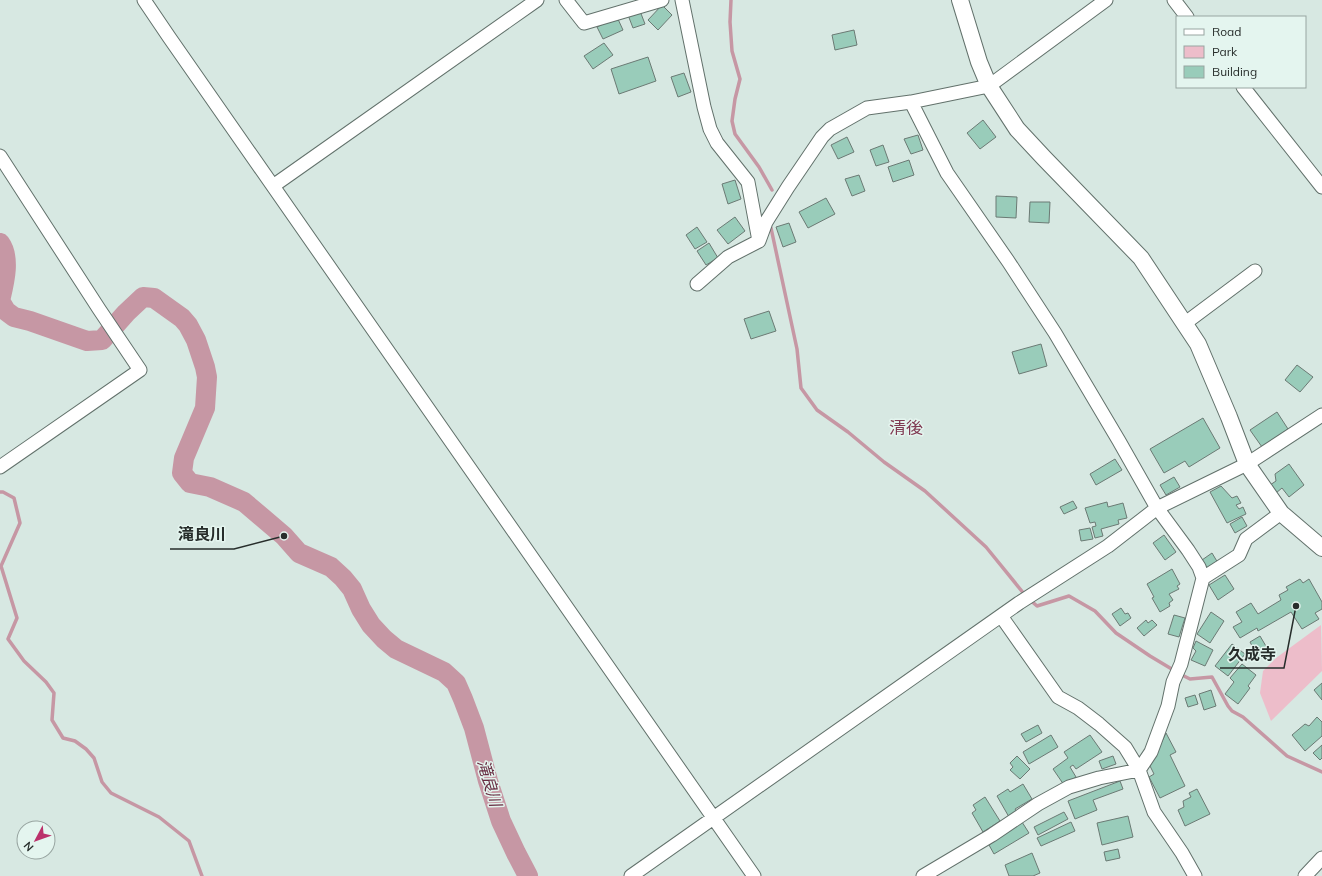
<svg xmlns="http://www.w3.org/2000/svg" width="1322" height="876" font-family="Mulish,'Noto Sans JP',sans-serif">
<rect width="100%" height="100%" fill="#d7e8e2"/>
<path fill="#edbdca" d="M1321,625L1322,671L1271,721L1260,693L1263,671L1276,658Z"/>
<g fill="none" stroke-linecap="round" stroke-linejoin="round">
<path stroke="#c697a4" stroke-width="3.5" d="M731,0L730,22L732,51L740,79L735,99L732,121L735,134L759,167L772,190
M771,228L797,349L801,388L817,410L848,432L884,462L925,491L986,547L1025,595
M0,492H3L14,498L20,523L1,566L17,618L8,639L24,661L46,682L54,693L52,720L63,738L75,741L86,749L94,758L102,782L111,793L159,817L189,841L202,876
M1029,599L1037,606L1069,596L1095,611L1116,633L1150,656L1175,671
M1180,674L1190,679L1212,677L1228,706L1232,711L1243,717L1287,756L1322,772"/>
<path stroke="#c697a4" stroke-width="20" d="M0,243C11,258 4,284 0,301
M0,301L6,311L14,317L30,321L87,341L102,340L126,313L143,297L154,298L182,318L188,325L196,340L205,367L207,377L205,408L184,458L182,473L190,483L210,487L244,502L284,536L299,553L331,567L343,578L352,589L361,609L371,625L384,639L396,649L444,672L456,683L463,699L474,728L488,781L501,821L516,853L528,876"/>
</g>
<path fill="#99ccba" stroke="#6b7a74" d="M662,5L672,15L658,30L648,20Z
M640,11L645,24L633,28L628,15Z
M617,17L623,30L603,39L597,27Z
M854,30L857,45L835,50L832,35Z
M604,43L613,55L593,69L584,56Z
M648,57L656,81L619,94L611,69Z
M684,73L691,92L678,97L671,77Z
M983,120L996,137L980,149L967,133Z
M918,135L923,150L911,154L904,139Z
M847,137L854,152L838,159L831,145Z
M883,145L889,162L876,166L870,150Z
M909,160L914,175L893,182L888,167Z
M859,175L865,191L852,196L845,179Z
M735,180L741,199L728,204L722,184Z
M996,196L1017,197L1016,218L996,217Z
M826,198L835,214L808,228L799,212Z
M1030,202H1050L1049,223L1029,222Z
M735,217L745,231L728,244L717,230Z
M789,223L796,242L783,247L776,227Z
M697,227L707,242L695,249L686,235Z
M709,243L718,258L706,265L697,251Z
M769,311L776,331L751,339L744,319Z
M1041,344L1047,366L1019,374L1012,352Z
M1297,365L1313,377L1300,392L1285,380Z
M1277,412L1288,429L1262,447L1250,430Z
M1203,418L1220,448L1189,467L1185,461L1164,473L1150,449Z
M1115,459L1122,470L1096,485L1090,474Z
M1289,464L1304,485L1289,497L1282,488L1276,493L1270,485L1276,481L1275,474Z
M1174,477L1180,487L1166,495L1160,485Z
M1221,486L1232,498L1237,496L1241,503L1236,505L1239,509L1243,507L1246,514L1227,523L1210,492Z
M1073,501L1077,508L1064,514L1060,507Z
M1107,502L1108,507L1123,503L1127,518L1118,520L1119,524L1101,529L1103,536L1095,538L1092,527L1096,526L1095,522L1090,523L1085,508Z
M1242,517L1247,526L1235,533L1230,524Z
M1090,528L1093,539L1081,541L1079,530Z
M1164,535L1176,552L1165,560L1153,543Z
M1212,553L1218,563L1208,569L1202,560Z
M1172,569L1180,584L1177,586L1179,589L1169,594L1173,600L1169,603L1170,606L1160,612L1152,598L1154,597L1147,584Z
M1225,575L1234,589L1218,600L1209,585Z
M1300,579L1303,583L1309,579L1322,602V609L1315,613L1319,619L1302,629L1291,612L1258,631L1257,628L1240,638L1233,627L1242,622L1236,612L1251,603L1258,614L1281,600L1279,595L1288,590L1286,587Z
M1121,608L1125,614L1128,613L1131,618L1120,626L1112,614Z
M1211,612L1224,621L1210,643L1197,634Z
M1174,615L1185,618L1179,637L1168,634Z
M1146,620L1148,623L1152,620L1157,625L1144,636L1137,628Z
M1260,636L1270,653L1259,659L1250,642Z
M1196,641L1213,650L1205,666L1191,660L1196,651L1193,648Z
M1232,644L1245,654L1228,676L1215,666Z
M1242,664L1256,675L1248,686L1250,688L1238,704L1225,694L1234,682L1230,678Z
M1322,683V700L1314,690Z
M1211,690L1216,706L1204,710L1199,694Z
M1195,695L1198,704L1188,707L1185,698Z
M1317,717L1322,722V736L1305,751L1292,735L1305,724L1309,726Z
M1038,725L1042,733L1026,742L1021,734Z
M1166,733L1176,752L1170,755L1185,786L1160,798L1149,777L1154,774L1150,766Z
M1051,735L1058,747L1029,764L1023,752Z
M1090,735L1102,752L1076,769L1073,765L1070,767L1076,777L1064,785L1053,769L1068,758L1064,752Z
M1322,745V758L1320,760L1313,753Z
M1017,756L1030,769L1020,779L1010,770L1013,767L1010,763Z
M1113,756L1116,764L1102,769L1099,761Z
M1120,781L1123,789L1093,800L1097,810L1075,819L1068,801Z
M1023,784L1032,799L1015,809L1017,812L1009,817L997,796L1008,789L1010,792Z
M1197,789L1210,814L1185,826L1178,810L1184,807L1183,801L1191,797L1189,793Z
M985,797L1000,821L983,832L972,813L976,810L973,805Z
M1064,812L1068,819L1038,835L1034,827Z
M1128,816L1133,837L1102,845L1097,823Z
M1022,822L1029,833L994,854L989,845L993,842L992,840Z
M1071,822L1075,831L1041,846L1037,838Z
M1118,849L1120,858L1106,861L1104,852Z
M1032,853L1040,873L1033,876H1009L1005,865Z"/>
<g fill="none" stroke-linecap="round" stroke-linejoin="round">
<defs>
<path id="minor" d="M144,0L169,37L754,876
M566,0L584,23L662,0
M682,0L704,107L710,129L717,143L748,182L759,241
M1174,0L1187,17
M1243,87L1322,187
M911,102L947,173L1008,261L1055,333L1119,441L1157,508L1188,550L1199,567L1203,578L1181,664L1173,682L1168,706L1151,752L1139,770L1154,812L1182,853L1195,876
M0,156L99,309L140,370L0,467
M273,186L537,0
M697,284L728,257L759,241L766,222L788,187L822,137L830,129L867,108L911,102L989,86L1106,0
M1184,324L1255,271
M1203,578L1239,555L1246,539L1281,513
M631,876L1019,603L1108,546L1157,508L1247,464L1322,415
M923,876L992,835L1038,804L1069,787L1099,778L1139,770L1125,747L1099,724L1078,708L1058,697L1001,616
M1305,876L1322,858"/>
<path id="tertiary" d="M960,0L979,62L989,86L1017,129L1044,158L1141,258L1198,344L1229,417L1247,464L1281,513L1322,548"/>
</defs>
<use href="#minor" stroke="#62716b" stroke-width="15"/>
<use href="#tertiary" stroke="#62716b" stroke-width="18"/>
<use href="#minor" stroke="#fff" stroke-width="13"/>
<use href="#tertiary" stroke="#fff" stroke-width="16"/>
</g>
<g text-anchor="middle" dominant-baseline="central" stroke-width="3" stroke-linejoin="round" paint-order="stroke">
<g font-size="16" font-style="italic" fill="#672b41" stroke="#e4f5ef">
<text transform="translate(490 783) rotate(74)">滝良川</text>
</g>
<g font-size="17" fill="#803a53" stroke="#e4f5ef">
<text x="906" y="427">清後</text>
</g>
</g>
<path fill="none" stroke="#272d2b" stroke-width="1.5" d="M284 536L234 549H170M1296 606L1284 668H1220"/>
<g fill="#272d2b" stroke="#e4f5ef" stroke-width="1.5">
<circle cx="284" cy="536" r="4"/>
<circle cx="1296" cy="606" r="4"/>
</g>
<g font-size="16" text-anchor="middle" font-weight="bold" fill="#272d2b" stroke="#e4f5ef" stroke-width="3" stroke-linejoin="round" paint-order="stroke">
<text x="202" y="540">滝良川</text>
<text x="1252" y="660">久成寺</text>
</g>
<rect x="1176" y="16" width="130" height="72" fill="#e4f5ef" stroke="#98a5a1"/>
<rect x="1184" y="29" width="20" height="6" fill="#ffffff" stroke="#98a5a1"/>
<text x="1212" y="36" font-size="12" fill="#272d2b">Road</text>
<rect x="1184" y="46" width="20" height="12" fill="#edbdca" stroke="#98a5a1"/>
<text x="1212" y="56" font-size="12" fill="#272d2b">Park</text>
<rect x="1184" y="66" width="20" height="12" fill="#99ccba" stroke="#98a5a1"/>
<text x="1212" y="76" font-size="12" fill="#272d2b">Building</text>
<g transform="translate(36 840) rotate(229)"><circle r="19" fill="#e4f5ef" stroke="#98a5a1"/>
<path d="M0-3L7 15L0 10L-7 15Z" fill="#bb316b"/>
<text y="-6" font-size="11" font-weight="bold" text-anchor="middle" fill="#272d2b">N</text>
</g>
</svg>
